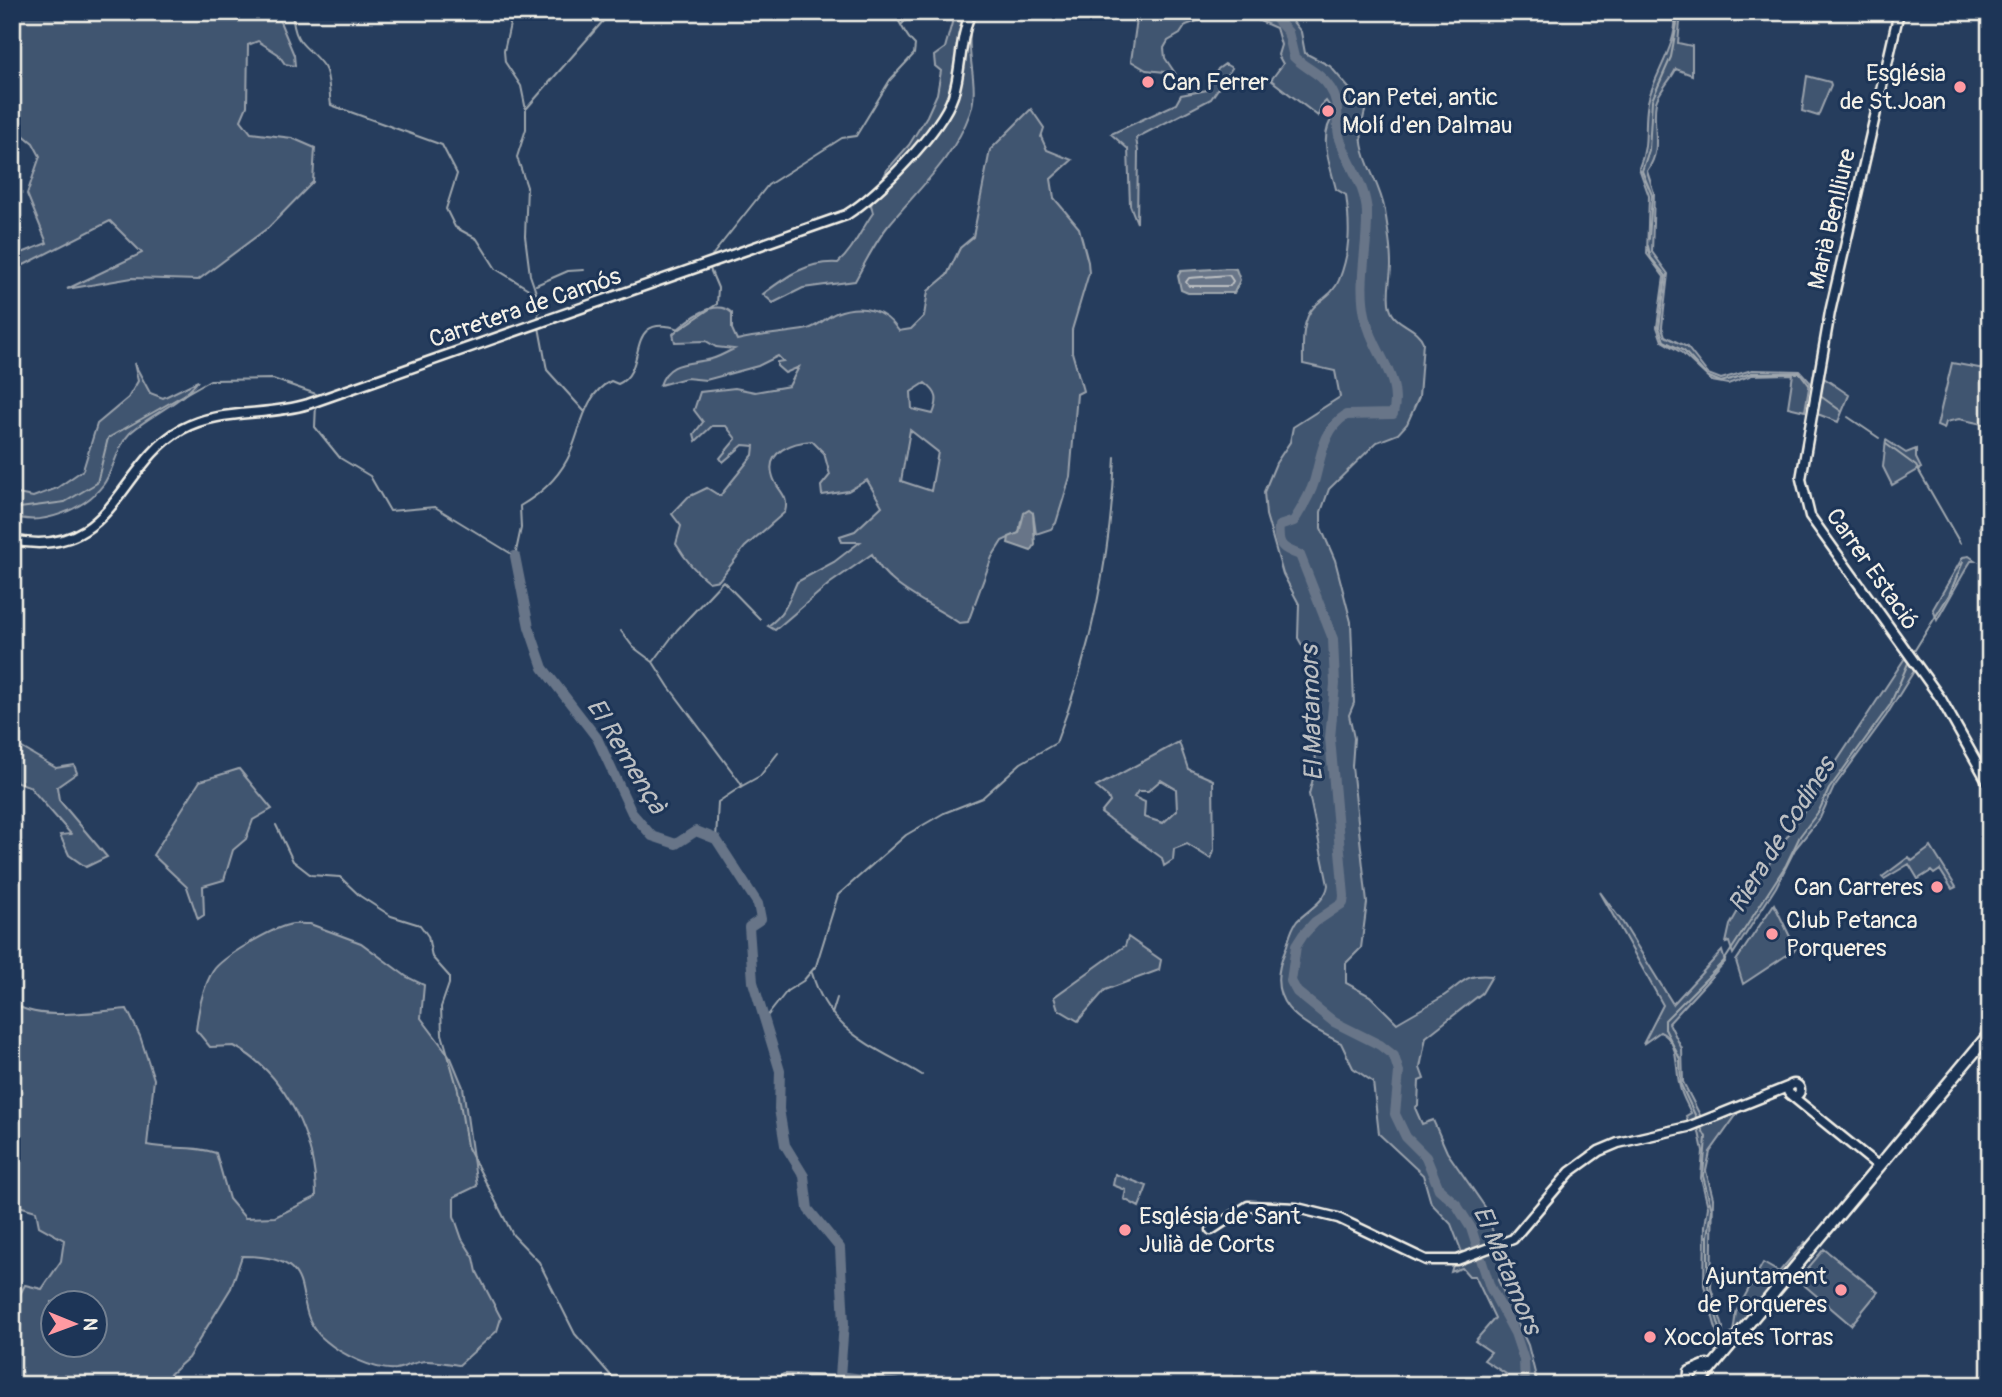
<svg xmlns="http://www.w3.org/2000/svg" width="2002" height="1397" font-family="Pangolin,sans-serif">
<rect width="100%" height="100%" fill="#263d5d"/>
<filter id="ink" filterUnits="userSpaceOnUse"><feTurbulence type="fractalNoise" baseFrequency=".0143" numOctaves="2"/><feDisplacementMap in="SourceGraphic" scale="14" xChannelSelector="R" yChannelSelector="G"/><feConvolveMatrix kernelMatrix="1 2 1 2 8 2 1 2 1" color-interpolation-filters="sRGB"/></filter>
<g filter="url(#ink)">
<path fill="#40546f" stroke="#9aa2ac" stroke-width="2" fill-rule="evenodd" d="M12,12H276L294,55L295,66L285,64L278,54L258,41L248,45L247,106L241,120L251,133L292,138L315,148L313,182L269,227L198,280L132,278L67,289L142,253L110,221L12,271V257L47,243L27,194L40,156L33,143L12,126Z
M955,12H975C960,47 982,81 970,113C954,158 918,189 888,226C875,242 865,263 855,281L803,288L773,303L763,294C787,276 807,261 838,263C853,250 861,230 873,213L871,205L887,170L909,145L927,116L937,94L941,71L935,66L934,56L945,48Z
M1138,12H1234L1216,14L1186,25L1180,34L1168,41L1164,48L1165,58L1175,73L1146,70L1131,61Z
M1239,12H1285L1301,32L1305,53L1330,66L1366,108C1351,154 1377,170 1385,211C1388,229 1391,247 1391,265C1391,278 1386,295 1390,308C1394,325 1417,326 1423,342L1419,397L1407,424L1398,434L1377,442L1329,489L1321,512V528L1335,560L1351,622L1354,703L1349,715L1354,738L1352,766L1367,903L1361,948L1346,963V983L1370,996L1397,1023C1412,1014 1427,1006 1442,997C1463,984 1463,973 1492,976L1482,993L1426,1037L1420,1068L1424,1079L1419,1081L1418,1105L1415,1108L1422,1124L1433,1120L1447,1152L1485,1207L1497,1245L1463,1255L1451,1224L1431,1203L1423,1175L1379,1134L1373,1082L1353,1068L1341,1043C1300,1022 1262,1004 1285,951C1289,941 1290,930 1297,921C1308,910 1326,901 1328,885L1309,794L1316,767L1312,663L1298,638L1299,604L1283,574L1266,515L1264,492L1276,463L1290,442L1293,427L1340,397L1335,371L1303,364C1303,347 1301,320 1314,307C1323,298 1334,293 1339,280C1351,250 1350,225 1346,195L1336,189C1330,164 1317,135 1335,114L1326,101L1321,106L1318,116L1271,80L1283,64L1278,55L1281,45L1276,28Z
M1675,12H1681L1678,43L1692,46V75L1676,69C1671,80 1659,91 1656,102C1651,128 1664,147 1647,171L1654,193L1652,252L1668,274L1662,327L1665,336L1687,347L1708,374L1721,379L1752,370L1800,371L1810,382L1805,411L1788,407L1793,374L1752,375L1728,384L1712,381L1682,353L1662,341L1657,327L1664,277L1647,254L1649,196L1639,168C1650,141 1643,129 1648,102C1654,73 1679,44 1675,12Z
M1225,64L1232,68L1211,99L1136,138L1138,151L1137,223L1130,205L1128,149L1111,134L1176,104L1181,95L1207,90L1218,69Z
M1807,76L1830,82L1831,85L1818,116L1802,111Z
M1031,109L1044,128L1041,137L1047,150L1072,160L1051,179L1054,198L1079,228L1088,262L1089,273L1072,330V352L1083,391L1077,394L1070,477L1056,523L1051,529L1036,534L1033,513L1021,521L1019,533L1002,541L992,557L968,622L959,623C930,603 887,588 872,554L829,584L775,630L768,626C786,613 788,602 797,582L834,562L860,542H842L840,536L855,531L882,506L867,480L848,491L822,495L821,486L830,475L824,453L812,441C794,442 764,451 773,477C777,491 790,495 785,512L745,547L719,580L709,582C694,571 685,559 676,544L681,526L672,514L688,497L707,488L720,496L753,455L754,446L743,445L723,462L720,458L736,439L726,426H712L696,441L694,434L703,422L694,410L700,392L735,388L755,392L789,386L799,367L785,373L777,366V362L783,361L778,356L758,366L706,380L686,378L660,385C668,362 686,364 707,360C716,359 725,353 734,349L716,347L706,341L675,342L673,334C687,320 715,297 732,313V329L737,340C761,334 784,334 808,329C819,326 826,317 836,313C861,303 885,310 899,331L911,329L924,316L928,291L947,275L960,248L973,237L990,150ZM925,383C938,393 939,399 933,414L912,409L911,392ZM910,430L938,452L931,491L901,481Z
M134,363L150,393L163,398L198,381C179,405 152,413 130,433C117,446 114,470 103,485C85,509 39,528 12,515V493L33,497L57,488L83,470L97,424L128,398L138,381Z
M1952,363L1990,370V431L1987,425L1959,419L1946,422L1944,429L1937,426Z
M1821,376L1849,395L1838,422L1815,413Z
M1886,440L1906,453L1916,449V458L1921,468L1892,485L1883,467Z
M1969,556L1976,561H1971L1966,569L1937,620L1933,609L1963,557Z
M1905,658L1914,671L1886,716L1834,787L1820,818L1795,849L1776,887L1733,954L1729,942L1726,943L1730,925L1738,911Z
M12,742L56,768L74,765L77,773L57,787L59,800L107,857L86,867L69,855L60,835L71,834L29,786L12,780Z
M1179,742L1188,769L1213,780L1214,850L1211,859L1187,844L1174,849L1173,860L1164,866L1162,858L1101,813L1110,802L1108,797L1096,787ZM1161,780L1176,789L1177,810L1163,823L1144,817L1145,802L1134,797L1138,791H1148Z
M239,769L272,809L253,820L246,839L233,850L224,880L203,886L204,915L198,919L187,887L153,855L200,781Z
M1931,847L1956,887L1952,889L1940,870L1934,874L1931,871L1918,879L1909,864L1884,879L1882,877L1909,857L1912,861Z
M1600,892L1623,923L1673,1004L1722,951L1725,962L1669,1023L1682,1049L1683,1082L1701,1117L1688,1122L1686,1116L1691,1113C1687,1104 1682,1096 1680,1087C1675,1070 1680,1040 1660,1032L1643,1044L1663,1005Z
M1774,904L1796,949L1743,984L1736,961Z
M310,924L361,943L407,977L424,985L421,1018L451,1058L463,1087L477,1186L454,1197V1216L462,1239L474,1258L477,1272L501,1318L497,1331L459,1365C449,1364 438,1361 427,1361C416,1361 406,1367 396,1369C375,1371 341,1354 326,1341C283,1307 331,1256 242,1256L231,1288L188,1358L158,1385H12V1309L25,1285L42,1289L61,1261L64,1240L39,1226L36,1211L12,1204V1001C31,1023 100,1011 127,1009L140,1036L154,1079L147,1145C170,1150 193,1145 216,1153L229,1199L245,1218L275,1217L316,1197C316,1140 287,1074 234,1046L210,1047L196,1030C198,1012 203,987 213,971C222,957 271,929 288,925C294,923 303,924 310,924ZM94,1302V1344H52V1302Z
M1128,937L1161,960L1159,970L1105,990L1078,1021L1058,1009L1054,997L1125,946Z
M1735,1109L1737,1114L1710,1152L1706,1171L1713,1198L1711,1288L1723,1327L1721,1347L1704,1285L1705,1226L1708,1207L1701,1178L1703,1151L1698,1127Z
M1115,1174L1147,1186L1139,1207L1124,1199L1126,1190L1113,1185Z
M1805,1242L1807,1244L1733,1333L1736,1312L1763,1263L1779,1272Z
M1824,1249L1878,1292L1851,1325L1798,1280Z
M1498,1251L1506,1276L1498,1280L1528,1345L1538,1385H1501L1506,1374L1484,1360L1491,1352L1475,1341L1495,1318L1475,1276H1469L1462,1268L1451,1272L1453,1265Z"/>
<path fill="#677588" stroke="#9fa7ae" stroke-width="2" d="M1230,268L1236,269L1240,280L1234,293H1188L1181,290L1178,276L1181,271Z
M1029,510L1033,513L1035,545L1031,551L1008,543L1009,537L1019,533L1024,513Z"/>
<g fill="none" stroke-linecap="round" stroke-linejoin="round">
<path stroke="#bcbfc2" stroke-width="2" d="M1229,275L1233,281L1230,286H1189L1186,282L1189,278Z"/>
<path stroke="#9fa7ae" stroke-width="2" d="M292,12C295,49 306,42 324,67C330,76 329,94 331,105L442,145L457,174L446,209L455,227L477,239L496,269L535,293
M501,12L510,24L504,51L505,62L521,86L526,110V129L517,157L527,187L525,236L530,275L539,301L538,321
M902,24L913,12
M527,108L611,12
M1649,239L1652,195L1642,171L1649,150L1652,100L1671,57L1679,12
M1648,246L1651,258L1666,276L1659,327L1664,341L1684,351L1707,376L1721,382L1752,373H1800L1809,385
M710,258L768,185L842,138L856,136L890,80L914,54L915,45C904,35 902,24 893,12
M536,285L568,271L584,270
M539,327L547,370L584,411
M1819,395L1841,411
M316,404L315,427L340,458L370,476L390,511L435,507L515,556L521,528L520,506C539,495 556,480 567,460C581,434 582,395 611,381L618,384C650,370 622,311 680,329L717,304L718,288L710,269
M1848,417L1879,438
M1886,444L1916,466L1960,543
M12,509L65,502L97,483L108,438L210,380L273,379L316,394V398
M1979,528L1990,511
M621,631L633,647L653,662L669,687L740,782L742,786L718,802L716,839
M1913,653L1949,595L1963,562
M654,661L677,630L723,581L760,619
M742,786L760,776L778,753
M276,825L293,861L311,875L340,877L360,896L391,916L420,925L428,936L432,957L449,976V984L441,1007L442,1034L458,1090L467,1146L513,1235L539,1262L575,1334L619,1385
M812,973C829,1033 874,1046 922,1075
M832,1014L837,998
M765,1019L787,991L803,981L816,966L838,895L906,835L944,813L982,798L1021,763L1056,743C1091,653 1111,553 1115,457
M1697,1119L1681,1085L1680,1059L1665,1029V1020L1724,961L1786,865L1800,836L1819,811L1829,789L1890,705L1909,661
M1700,1126L1706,1137L1703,1176L1712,1210L1708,1236V1287L1722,1336
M791,1375L792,1385
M763,1385L784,1374L840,1376"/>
<path stroke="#677588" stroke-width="10" d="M1270,12L1288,32L1294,57C1306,69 1321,73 1330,88C1342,105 1334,121 1340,139C1348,164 1366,186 1367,213C1368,250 1357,283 1366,319C1373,353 1403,377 1393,414L1346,415C1323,429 1321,458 1314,482C1310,496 1301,509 1294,521L1279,526C1277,546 1283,549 1300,555L1333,639L1335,684L1330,738L1344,896L1343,903L1315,922L1303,935L1296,946L1291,981L1297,992L1334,1022L1380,1045L1394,1056L1399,1072L1395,1114L1406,1137L1426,1157L1439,1189L1456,1204L1471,1228L1490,1287L1515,1333L1524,1360L1525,1385
M515,556L529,627L543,668L597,738L632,813L652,836L676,844L696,831L716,839L758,904L761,919L749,927L753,982L780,1071L779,1109L785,1145L804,1176L808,1209L840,1248L844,1323L840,1376L907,1385"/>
<defs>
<path id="minor" d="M1899,12L1830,312L1801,479L1810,516L1941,699L1990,786
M12,540C114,561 118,465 182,429C220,408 267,417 308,404L846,215C878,195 941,131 953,96C962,68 959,40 971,12
M1788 1090a6 6 0 1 1 12 0a6 6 0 1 1-12 0Z
M1792,1096L1878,1166
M1211,1230L1248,1206L1297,1208L1338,1218L1426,1260H1457L1513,1239L1570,1172L1599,1151L1618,1143L1688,1127L1790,1086"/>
<path id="major" d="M1690,1372L1707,1365
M1689,1385L1690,1372
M1697,1385L1990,1033"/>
</defs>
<use href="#minor" stroke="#f4f1e8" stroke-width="13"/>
<use href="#major" stroke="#f4f1e8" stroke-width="15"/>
<use href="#minor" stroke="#1d3557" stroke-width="8"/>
<use href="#major" stroke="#1d3557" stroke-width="10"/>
</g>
</g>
<g fill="#ff9aa2" stroke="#1d3557" stroke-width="2.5">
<circle cx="1148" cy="82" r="7"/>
<circle cx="1960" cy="87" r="7"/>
<circle cx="1328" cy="111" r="7"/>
<circle cx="1937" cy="887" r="7"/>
<circle cx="1772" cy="934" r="7"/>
<circle cx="1125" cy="1230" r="7"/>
<circle cx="1841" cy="1290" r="7"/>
<circle cx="1650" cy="1337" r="7"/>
</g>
<g text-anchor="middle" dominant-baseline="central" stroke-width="6" stroke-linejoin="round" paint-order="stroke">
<g font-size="24" fill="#f4f1e8" stroke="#1d3557" text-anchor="start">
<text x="1946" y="73" text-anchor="end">Església<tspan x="1946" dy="28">de St.Joan</tspan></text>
<text x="1162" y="82">Can Ferrer</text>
<text x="1342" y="97">Can Petei, antic<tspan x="1342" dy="28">Molí d'en Dalmau</tspan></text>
<text x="1923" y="887" text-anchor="end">Can Carreres</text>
<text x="1786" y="920">Club Petanca<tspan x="1786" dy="28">Porqueres</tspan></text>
<text x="1139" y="1216">Església de Sant<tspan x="1139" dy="28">Julià de Corts</tspan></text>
<text x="1827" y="1276" text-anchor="end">Ajuntament<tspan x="1827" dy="28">de Porqueres</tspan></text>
<text x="1664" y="1337">Xocolates Torras</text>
</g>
<g font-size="24" fill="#f4f1e8" stroke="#1d3557">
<text transform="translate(1832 219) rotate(-77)">Marià Benlliure</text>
<text transform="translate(525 308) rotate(-19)">Carretera de Camós</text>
<text transform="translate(1872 569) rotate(55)">Carrer Estació</text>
</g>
<g font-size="26" font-style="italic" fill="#bcbfc2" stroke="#1d3557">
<text transform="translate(1312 713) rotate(-92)">El Matamors</text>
<text transform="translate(626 756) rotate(59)">El Remençà</text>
<text transform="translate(1782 835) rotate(-58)">Riera de Codines</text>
<text transform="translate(1507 1270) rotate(67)">El Matamors</text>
</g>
</g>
<rect width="2002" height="1397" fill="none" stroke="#1d3557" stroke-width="42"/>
<rect x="21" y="21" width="1960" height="1355" fill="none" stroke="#f4f1e8" stroke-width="2.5" filter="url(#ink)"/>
<g transform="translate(74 1324) rotate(91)"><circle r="33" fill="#1d3557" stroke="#738091" stroke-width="2"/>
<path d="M0-5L12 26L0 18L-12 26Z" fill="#ff9aa2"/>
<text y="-10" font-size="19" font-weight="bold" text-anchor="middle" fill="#f4f1e8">N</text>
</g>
</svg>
